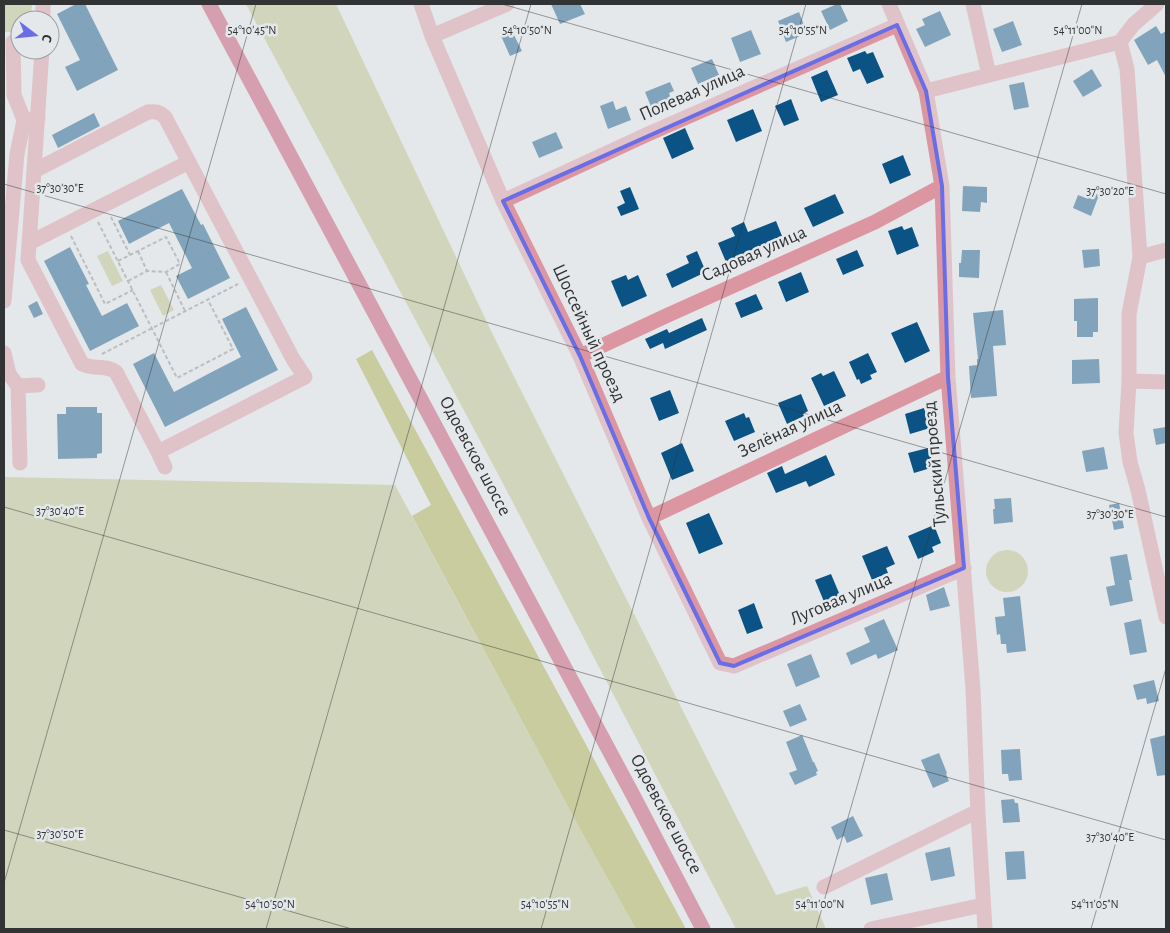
<svg xmlns="http://www.w3.org/2000/svg" width="1170" height="933" font-family="'Alegreya Sans',sans-serif">
<rect width="100%" height="100%" fill="#e4e8eb"/>
<path fill="#babe83" d="M4,4H32L31,20H20V32H4Z
M246,4H336L494,337L776,895L807,886L826,929H736L498,474Z
M108,251L123,281L112,286L97,256Z
M161,285L174,310L163,316L150,290Z
M4,477L395,485L580,829L636,929H4Z
M986 571a21 21 0 1 1 42 0a21 21 0 1 1-42 0Z"/>
<path fill="#a6ab40" d="M372,350L686,929H636L580,829L412,516L431,505L356,359Z"/>
<path fill="#0b5384" d="M76,4H85L118,70L77,91L65,67L80,60L57,14Z
M551,4H580L585,14L560,24Z
M837,4H840L848,21L830,30L821,11Z
M940,11L951,35L925,47L916,29L925,25L922,19Z
M799,12L807,33L786,42L778,21Z
M1013,21L1022,45L1002,52L993,29Z
M1156,26L1161,34L1166,31V77L1157,60L1148,65L1134,40Z
M751,30L761,54L740,62L731,38Z
M512,31L522,51L510,56L501,36Z
M865,51L867,54L873,52L884,77L867,84L860,69L853,72L847,58Z
M712,59L719,75L698,84L691,68Z
M1092,69L1102,86L1083,97L1073,81Z
M827,70L838,95L821,102L811,77Z
M670,82L674,91L669,93L672,102L652,109L645,92Z
M1024,82L1029,107L1014,110L1009,85Z
M791,99L799,120L784,126L775,106Z
M613,101L616,110L626,106L631,120L608,129L600,106Z
M753,109L762,131L736,142L727,120Z
M94,113L100,126L58,148L52,135Z
M685,128L694,149L672,159L663,138Z
M556,132L563,148L539,158L532,142Z
M903,155L911,175L890,184L882,164Z
M963,186L987,187V203L981,202L980,212L962,211Z
M630,187L639,209L621,216L617,207L625,203L620,191Z
M182,189L201,225L203,224L230,278L188,299L176,276L192,268L169,223L129,244L118,221Z
M1089,190L1099,195L1091,216L1073,208L1078,195L1086,198Z
M835,194L844,213L813,227L804,208Z
M776,221L782,236L726,262L718,243L735,236L731,228L744,222L748,232Z
M902,226L904,230L912,227L919,246L897,255L888,231Z
M70,247L89,284L86,285L102,316L127,303L139,326L90,351L44,261Z
M1099,249L1100,266L1084,268L1082,250Z
M857,250L864,266L843,275L836,259Z
M962,250H980L979,278L959,277V263H961Z
M697,251L706,272L672,288L666,274L689,263L686,256Z
M801,272L809,292L786,302L778,282Z
M626,275L628,280L638,275L647,296L622,307L611,281Z
M756,294L763,309L741,318L735,303Z
M1098,298V332H1093V337H1077V321H1074V299Z
M37,301L43,314L34,318L28,306Z
M246,307L278,370L165,427L133,364L154,353L174,392L208,374L241,357L222,319Z
M1003,310L1006,345L993,346L997,396L971,398L969,366L977,365V359H978L973,313Z
M702,318L707,330L665,349L663,343L650,349L645,339L667,329L669,333Z
M917,322L930,351L905,363L891,333Z
M868,353L877,372L870,375L872,379L861,384L859,379L857,380L849,362Z
M1099,359L1100,383L1072,384V360Z
M834,371L846,396L824,406L811,378L821,373L823,376Z
M670,390L679,413L659,421L650,398Z
M801,394L808,411L803,414L804,416L787,424L778,403Z
M66,407H97V413H102V453L97,454V458L58,459L57,414H66Z
M924,408L930,428L910,434L905,414Z
M744,413L746,418L749,417L755,432L734,441L725,421Z
M1166,427V443L1156,445L1153,429Z
M682,443L694,471L672,480L661,453Z
M1104,447L1108,469L1086,472L1082,451Z
M928,448L934,467L914,473L908,453Z
M826,455L835,475L809,487L806,481L776,493L767,473L782,466L785,474Z
M1011,498L1013,522L994,524L993,509H995L994,499Z
M1119,503L1124,528L1114,530L1109,505Z
M709,513L723,544L699,554L686,523Z
M934,525L941,543L932,547L934,552L918,559L908,536Z
M887,546L895,564L886,568L888,573L872,580L862,556Z
M1127,554L1132,580H1129L1133,601L1110,606L1106,587L1115,585L1110,557Z
M831,574L839,593L837,594L839,598L825,604L815,580Z
M944,587L950,606L930,611L926,595Z
M1020,596L1026,651L1007,653L1006,644H1001L1000,634L997,635L995,617L1005,616L1003,598Z
M754,603L763,628L747,634L738,610Z
M884,619L898,650L878,659L876,654L851,665L846,653L870,642L864,628Z
M1141,619L1147,652L1130,655L1124,623Z
M811,654L820,677L796,687L787,664Z
M1154,680L1159,701L1147,704L1146,698L1137,700L1133,685Z
M800,704L807,720L790,727L783,711Z
M802,735L813,762H814L818,771L816,772L817,775L795,785L789,773L797,770L786,742Z
M1166,735V775L1157,776L1150,739Z
M1020,749L1022,780L1009,781L1008,774H1002L1001,750Z
M939,753L947,773L946,774L949,781L933,788L921,760Z
M1014,799L1015,803H1018L1020,822L1003,823L1001,800Z
M853,816L863,836L847,843L844,836L837,840L831,827Z
M950,847L955,876L931,881L925,853Z
M1024,851L1026,879L1007,880L1005,852Z
M887,873L893,900L871,905L865,878Z"/>
<g fill="none" stroke-linecap="round" stroke-linejoin="round">
<path stroke="#8a8d8f" stroke-width="2" stroke-dasharray="4 2.5" stroke-linecap="butt" d="M111,217L130,255
M98,222L177,378L233,349L208,300
M71,236L105,304L133,290
M138,251L147,271
M118,261L166,237L180,264L166,272L147,271L128,281
M166,272L185,311
M102,354L238,284"/>
<path stroke="#dc96a1" stroke-width="15" d="M43,4V20
M421,4L432,36L503,201L580,356L649,518L720,663L734,666L964,568
M889,4L926,91L942,186L948,377L973,689L978,814L985,929
M973,4L989,75
M432,36L507,4
M13,42L14,95L24,120
M1120,42L1127,69L1140,257L1129,314V381L1126,433L1130,462L1138,490L1166,617
M1120,42L1134,24L1157,4
M926,91L1120,42
M34,171L148,112C156,111 159,112 165,117L293,359L305,377L158,452L116,372C105,364 93,370 82,364L28,260L42,50
M503,201L648,134L897,25
M29,243L189,162
M1140,257L1166,250
M4,301L17,154L24,120L38,119
M4,353L9,374L18,386L20,463
M580,356L668,315L875,222L942,186
M1129,381L1166,382
M18,386L38,385
M158,452L165,467
M649,518L948,377
M824,887L978,811
M871,929L983,905"/>
<path stroke="#c54866" stroke-width="15" d="M209,4L634,797L703,929"/>
</g>
<path d="M0 0H1170V933H0ZM897,25L926,91L942,186L948,377L964,568L734,666L720,663L649,518L580,356L503,201Z" fill="#e4e8eb" fill-opacity=".55" fill-rule="evenodd"/>
<path fill="none" stroke="#696de6" stroke-width="4" stroke-linejoin="round" d="M897,25L926,91L942,186L948,377L964,568L734,666L720,663L649,518L580,356L503,201Z"/>
<path fill="none" stroke="#313334" stroke-width="1" stroke-opacity="0.45" d="M502,4L1166,194M4,184L1166,517M4,507L1166,840M4,830L352,929M4,883L256,4M266,929L531,4M541,929L806,4M816,929L1082,4M1091,929L1166,668"/>
<g text-anchor="middle" dominant-baseline="central" stroke-width="5" stroke-linejoin="round" paint-order="stroke">
<g font-size="19" fill="#313334" stroke="#e4e8eb">
<text transform="translate(692 93) rotate(-24)">Полевая улица</text>
<text transform="translate(754 254) rotate(-24)">Садовая улица</text>
<text transform="translate(589 333) rotate(65)">Шоссейный проезд</text>
<text transform="translate(790 429) rotate(-25)">Зелёная улица</text>
<text transform="translate(475 456) rotate(62)">Одоевское шоссе</text>
<text transform="translate(935 464) rotate(-95)">Тульский проезд</text>
<text transform="translate(841 599) rotate(-23)">Луговая улица</text>
<text transform="translate(666 814) rotate(62)">Одоевское шоссе</text>
</g>
</g>
<g font-size="12" text-anchor="middle" fill="#313334" stroke="#e4e8eb" stroke-width="5" stroke-linejoin="round" paint-order="stroke">
<text x="252" y="34">54°10'45"N</text>
<text x="527" y="34">54°10'50"N</text>
<text x="803" y="34">54°10'55"N</text>
<text x="1078" y="34">54°11'00"N</text>
<text x="60" y="192">37°30'30"E</text>
<text x="1110" y="195">37°30'20"E</text>
<text x="60" y="515">37°30'40"E</text>
<text x="1110" y="518">37°30'30"E</text>
<text x="60" y="838">37°30'50"E</text>
<text x="1110" y="841">37°30'40"E</text>
<text x="270" y="908">54°10'50"N</text>
<text x="545" y="908">54°10'55"N</text>
<text x="820" y="908">54°11'00"N</text>
<text x="1095" y="908">54°11'05"N</text>
</g>
<rect width="1170" height="933" fill="none" stroke="#313334" stroke-width="10"/>
<g transform="translate(35 35) rotate(106)"><circle r="24" fill="#e4e8eb" stroke="#9ca0a2"/>
<path d="M0-4L9 19L0 12L-9 19Z" fill="#696de6"/>
<text y="-8" font-size="14" font-weight="bold" text-anchor="middle" fill="#313334">С</text>
</g>
</svg>
